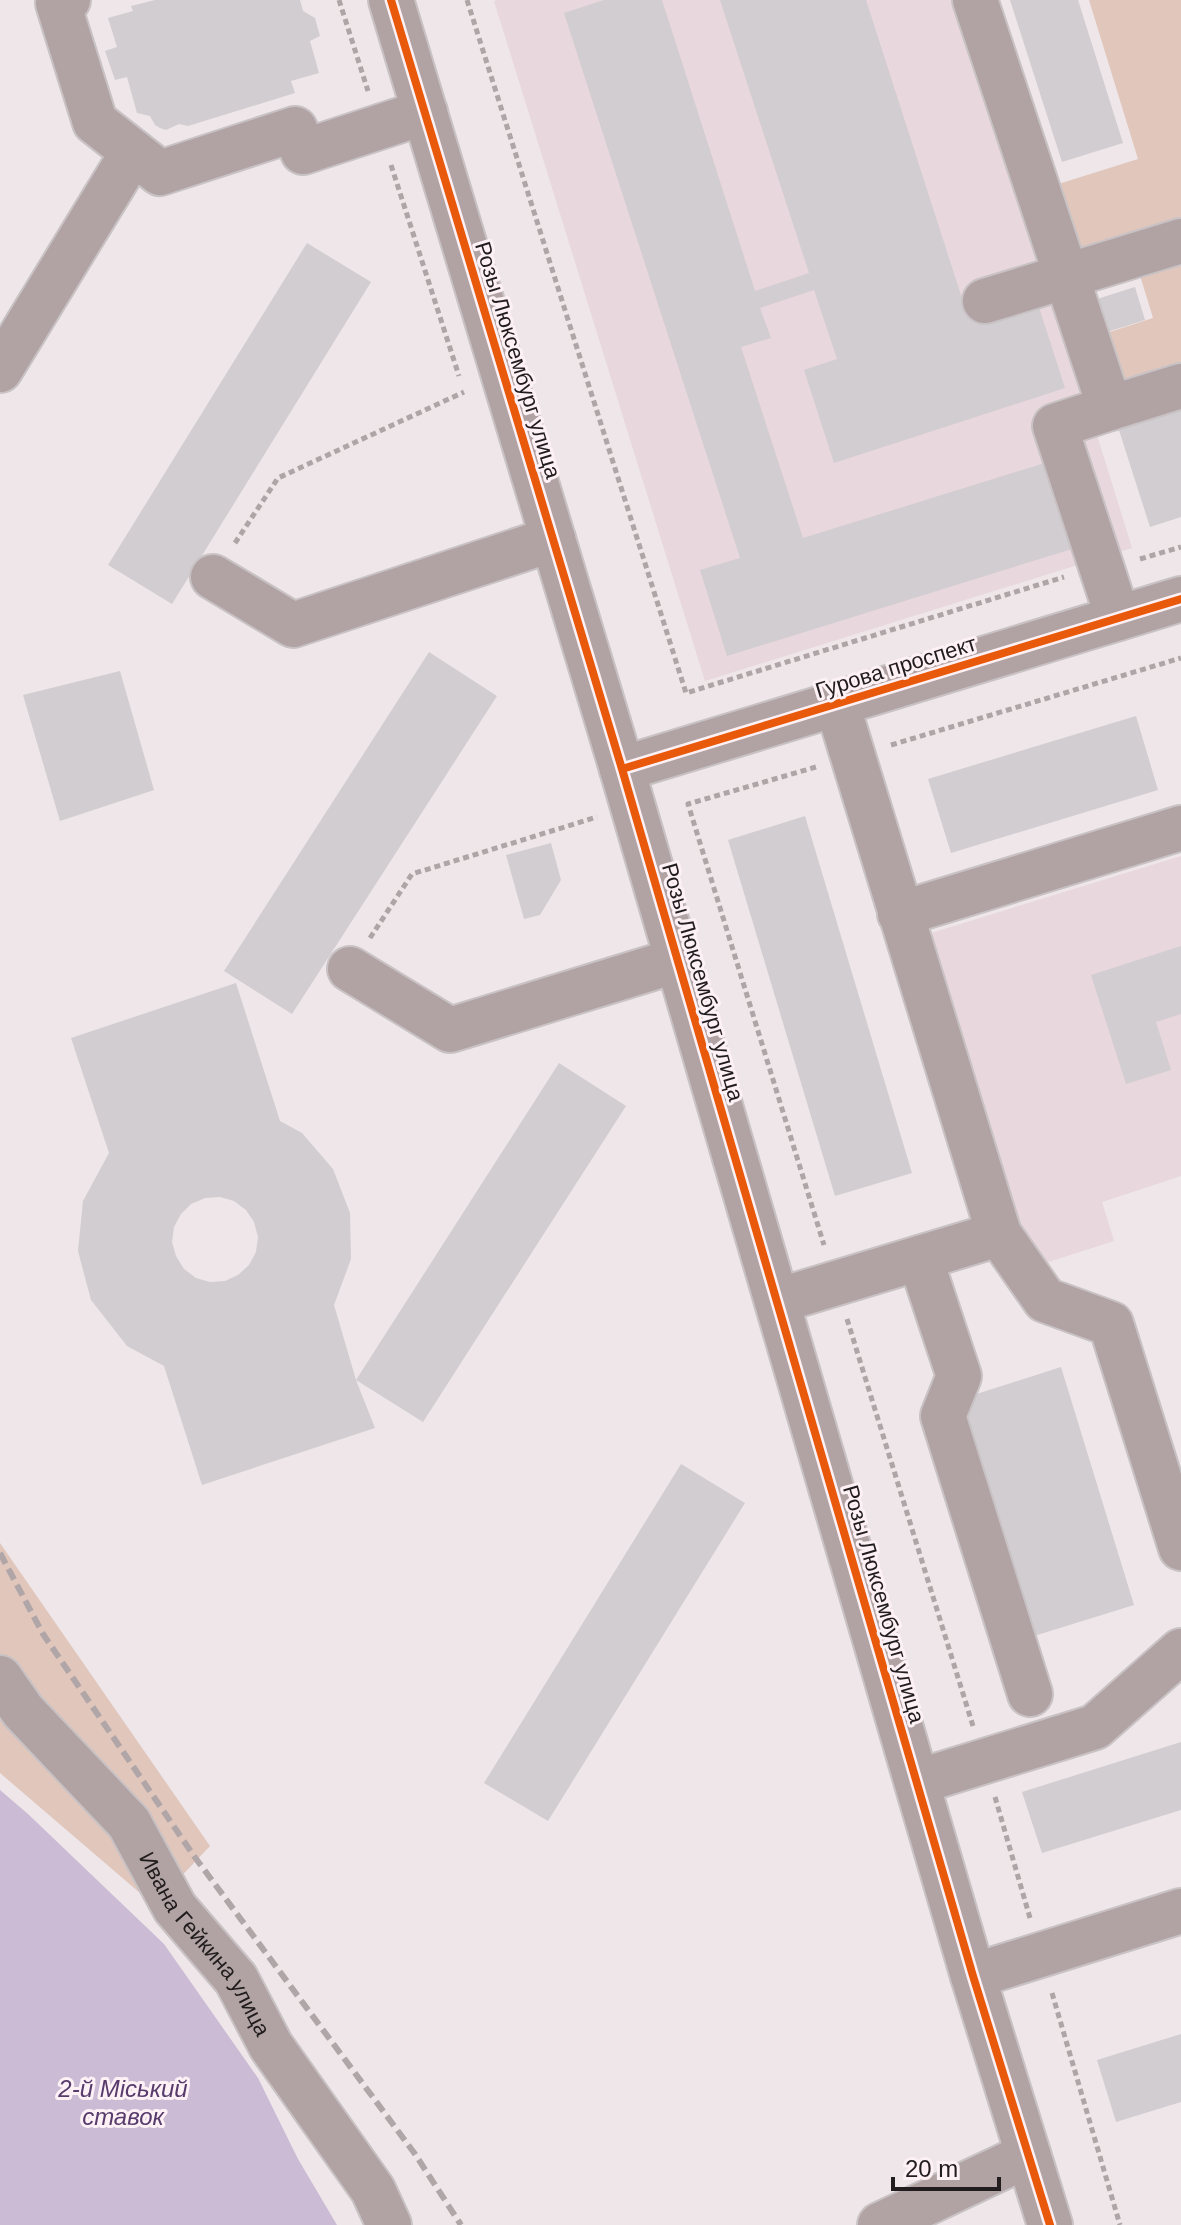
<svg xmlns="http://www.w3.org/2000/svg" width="1181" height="2225" font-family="Helvetica,sans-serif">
<rect width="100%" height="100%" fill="#eee6e9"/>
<path fill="#e8d7dd" d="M498,0H962L1132,548L705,681L494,1Z
M1181,856V1176L1102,1202L1114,1241L1039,1265L1025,1250L928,934Z"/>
<path fill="#e1c6bc" d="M1089,0H1181V226L1072,260L1049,187L1138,159Z
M1181,244V383L1112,405L1091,338L1153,318L1135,259Z
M0,1543L210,1846L154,1905L0,1773Z"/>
<path fill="#cbbbd5" d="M0,1790L28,1814L164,1944L258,2078L298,2159L337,2225H0Z"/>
<path fill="#d2cdd0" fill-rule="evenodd" d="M155,0H300L303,11L315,18L320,36L310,41L319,73L291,81L295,93L188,126L179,124L166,130L160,128L155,125L150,116L137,113L127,77L115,80L105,51L117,47L108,18L133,11L131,6Z
M604,0H662L755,291L809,273L720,0H866L968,317L1035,295L1065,388L834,463L804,370L837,359L814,290L760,308L771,338L741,347L803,538L1045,463L1072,549L727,656L700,570L740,558L564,13Z
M1010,0H1078L1123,143L1062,162Z
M307,243L371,282L172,604L108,565Z
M1135,287L1145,320L1107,332L1097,299Z
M1181,407V517L1150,527L1118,427Z
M429,652L497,696L292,1014L224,971Z
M120,671L154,790L60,821L23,695Z
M1136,716L1158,790L951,853L928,779Z
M805,816L912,1173L835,1196L728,840Z
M551,843L561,880L540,915L524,919L506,855Z
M1181,946V1014L1156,1022L1171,1070L1126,1084L1091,975Z
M236,983L280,1121L302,1133L333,1169L350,1213L351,1259L334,1305L356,1380L375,1428L202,1485L164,1366L127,1346L91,1300L78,1251L83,1201L109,1153L71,1038ZM220,1197L234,1201L246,1210L254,1222L258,1237L256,1252L249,1265L238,1275L225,1281L210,1282L196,1278L184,1269L176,1256L172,1242L174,1227L181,1214L191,1204L205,1198Z
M559,1063L626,1106L423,1422L356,1380Z
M1061,1367L1134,1605L1034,1636L961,1399Z
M681,1464L745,1503L548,1821L484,1783Z
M1181,1742V1810L1042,1853L1022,1792Z
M1181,2034V2102L1116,2122L1097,2060Z"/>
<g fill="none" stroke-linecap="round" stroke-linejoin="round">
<defs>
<g id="minor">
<path d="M68,0L58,3L95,122L160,173L295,129L303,152L425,112"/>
<path d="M391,0L622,769L973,1976L1050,2225"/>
<path d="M975,0L1110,408L1055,426L1118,618"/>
<path d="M985,301L1181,241"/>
<path d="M0,370L133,152"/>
<path d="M1110,408L1181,386"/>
<path d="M213,577L293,625L553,539"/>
<path d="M837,704L999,1234"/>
<path d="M622,769L1181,599"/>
<path d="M900,914L1181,828"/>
<path d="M350,969L450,1030L678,960"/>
<path d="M920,1258L959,1376L943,1416L1030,1694"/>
<path d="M777,1301L999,1234L1045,1300L1111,1324L1181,1548"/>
<path id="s1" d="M0,1678L23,1711L129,1823L175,1908L236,1979L271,2046L373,2190L389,2225"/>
<path d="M917,1782L1095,1727L1181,1651"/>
<path d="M973,1976L1181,1911"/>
<path d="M880,2225L1028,2155"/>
</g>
</defs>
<use href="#minor" stroke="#c8c2c5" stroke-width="48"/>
<path stroke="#afa5a6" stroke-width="5" stroke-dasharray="6 4" stroke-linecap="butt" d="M339,0L368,91
M467,0L686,693L1064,577
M391,165L459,376
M235,543L278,478L464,392
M1140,559L1181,547
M891,745L1181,658
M816,767L688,804L824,1245
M370,938L412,874L597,817
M847,1319L973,1726
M995,1797L1030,1918
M1052,1993L1120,2225"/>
<use href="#minor" stroke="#b1a3a3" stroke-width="44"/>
<path stroke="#b0a6a8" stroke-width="6" stroke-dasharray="12 6" stroke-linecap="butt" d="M0,1553L43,1634L194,1856L415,2154L461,2225"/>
<defs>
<path id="cycleway" d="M391,0L622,769L973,1976L1050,2225
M622,769L1181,599"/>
</defs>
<use href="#cycleway" stroke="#fdf1f5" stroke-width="13"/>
<use href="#cycleway" stroke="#e8590c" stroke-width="8"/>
</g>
<g text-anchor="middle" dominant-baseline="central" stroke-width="6" stroke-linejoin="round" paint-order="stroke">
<g font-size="22" fill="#211c1d" stroke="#fdf1f5">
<text transform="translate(518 360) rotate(73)">Розы Люксембург улица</text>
<text transform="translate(896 667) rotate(-17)">Гурова проспект</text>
<text transform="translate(703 982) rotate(74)">Розы Люксембург улица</text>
<text transform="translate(884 1604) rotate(74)">Розы Люксембург улица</text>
<text stroke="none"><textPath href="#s1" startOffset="338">Ивана Гейкина улица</textPath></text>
</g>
<g font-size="24" font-style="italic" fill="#573b6d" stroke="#fdf1f5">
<text x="123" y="2088">2-й Міський<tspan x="123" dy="28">ставок</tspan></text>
</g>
</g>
<path d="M893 2177v12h106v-12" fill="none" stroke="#211c1d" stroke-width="4"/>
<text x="905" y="2177" font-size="24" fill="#211c1d" stroke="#fdf1f5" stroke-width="6" paint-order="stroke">20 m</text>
</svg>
